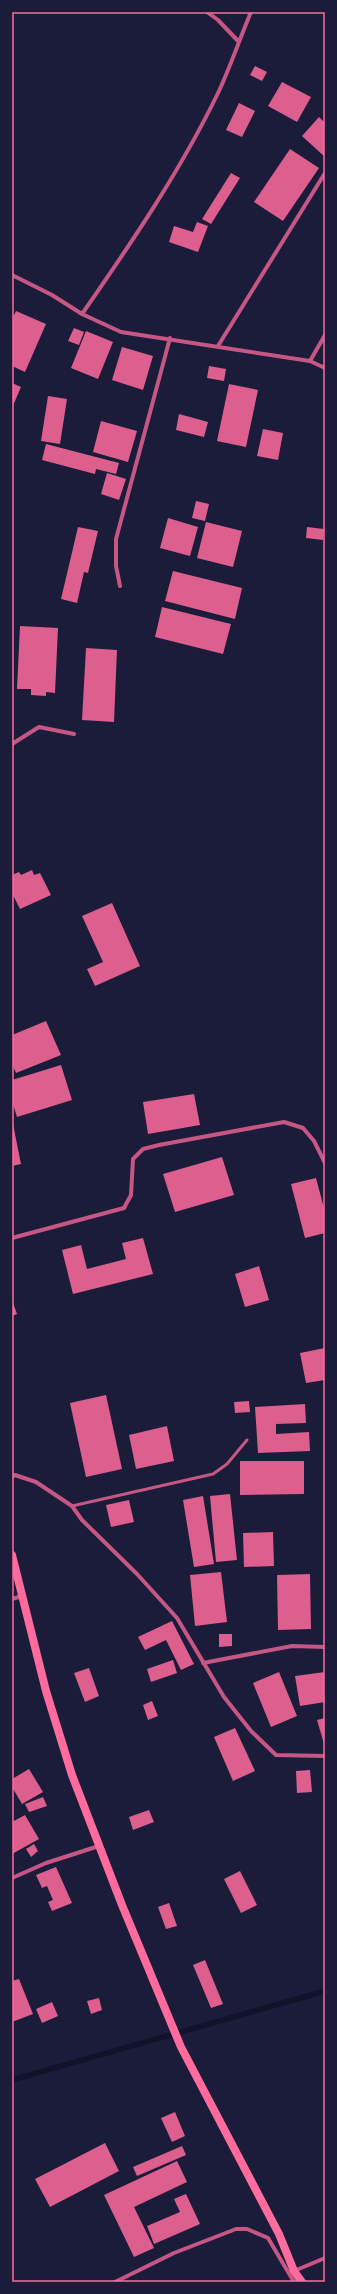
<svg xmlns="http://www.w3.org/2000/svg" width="337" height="2294" font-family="'Fira Sans',sans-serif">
<rect width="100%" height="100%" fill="#1b1b3a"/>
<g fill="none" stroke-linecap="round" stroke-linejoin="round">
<path stroke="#12122b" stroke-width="5.5" d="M12,2080L325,1991"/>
</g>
<path fill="#dd5f8e" d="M255,66L267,72L262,81L250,75Z
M282,82L311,97L297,122L268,106Z
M239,103L255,111L242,137L226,130Z
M319,117L325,123V157L302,136Z
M290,149L319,168L283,221L254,202Z
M231,173L240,178L211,224L202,219Z
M197,222L208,226L198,252L169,242L174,226L193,232Z
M16,311L46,324L25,372L12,366V319Z
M74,328L84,332L79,345L68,341Z
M86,331L113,342L98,379L71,368Z
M122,347L153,356L143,390L112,380Z
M209,366L226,369L224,381L207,378Z
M12,383L21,387L12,408Z
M229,384L258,390L246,447L217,441Z
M48,396L67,399L60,444L41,441Z
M179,414L208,422L204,437L176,430Z
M101,421L137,431L128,462L93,452Z
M263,429L283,433L278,460L257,456Z
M46,444L119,463L116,474L96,469L95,474L42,460Z
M107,473L126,479L119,500L101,494Z
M196,501L209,504L205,521L192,518Z
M168,518L198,527L190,556L160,548Z
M206,522L242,531L233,567L197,558Z
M78,527L98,531L88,573L84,572L77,603L61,599Z
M307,527L324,529L323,540L306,538Z
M173,571L242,588L235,619L165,601Z
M162,607L231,624L223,654L155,637Z
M20,626L58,628L55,693L46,692V696L31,695V689H17Z
M86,648L117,650L114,722L82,720Z
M32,870L34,875L40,873L51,895L20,909L12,893V875L19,872L21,875Z
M112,903L140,966L95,986L87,969L103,962L82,916Z
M46,1021L61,1055L16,1073L12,1064V1035Z
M61,1065L72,1100L17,1117L12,1101V1080Z
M194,1094L200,1125L148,1134L143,1102Z
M12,1119L21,1164L12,1166Z
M222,1157L234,1195L175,1212L163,1174Z
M316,1178L325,1212V1233L305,1238L291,1184Z
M143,1238L153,1274L73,1294L62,1250L81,1245L87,1269L126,1259L122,1243Z
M259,1266L269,1300L245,1307L235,1274Z
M12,1300L17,1314L12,1316Z
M325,1348V1380L306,1383L300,1353Z
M106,1395L122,1469L86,1477L70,1403Z
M249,1401L250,1412L235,1413L234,1402Z
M305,1404L306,1423L276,1424V1434L309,1432L310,1451L258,1453L255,1407Z
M167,1426L174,1461L136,1469L129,1435Z
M240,1461H304V1494L240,1495Z
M230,1494L237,1560L216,1562L210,1496Z
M203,1496L214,1564L194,1567L183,1500Z
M129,1500L134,1522L111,1527L106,1505Z
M273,1532L274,1566L244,1567L243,1533Z
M221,1572L227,1622L195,1626L190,1575Z
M310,1574L311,1629L278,1630L277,1575Z
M172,1621L194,1664L181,1670L166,1640L145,1650L138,1637Z
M219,1634H232V1646L219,1647Z
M173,1660L177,1673L151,1682L147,1669Z
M89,1668L99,1696L85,1702L74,1673Z
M279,1672L297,1716L271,1727L253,1683Z
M325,1672V1702L300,1706L295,1676Z
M152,1701L158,1716L148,1720L143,1705Z
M325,1718V1747L317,1720Z
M235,1728L255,1771L233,1781L214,1737Z
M29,1769L43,1792L22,1804L12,1787V1779Z
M310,1770L312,1792L297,1793L296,1771Z
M43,1797L47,1806L29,1812L25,1804Z
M149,1810L154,1822L133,1830L129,1817Z
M25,1815L39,1839L12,1854V1822Z
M34,1844L38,1851L31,1857L26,1849Z
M56,1867L72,1903L52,1911L48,1902L53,1900L47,1886L42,1888L36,1875Z
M240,1871L257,1905L241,1913L224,1879Z
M169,1903L177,1926L166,1929L158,1907Z
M205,1960L223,2004L211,2008L193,1965Z
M19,1979L33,2014L12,2022V1981Z
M99,1998L102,2010L91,2014L87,2001Z
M52,2002L58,2016L42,2023L36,2009Z
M175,2112L185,2136L172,2142L161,2118Z
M105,2143L119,2171L50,2207L35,2179Z
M182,2146L186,2155L137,2176L133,2167Z
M177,2161L187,2182L134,2207L154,2248L134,2257L104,2195Z
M186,2194L200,2224L154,2244L147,2226L180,2212L174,2199Z"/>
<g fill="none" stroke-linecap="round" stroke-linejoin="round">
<path stroke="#c65784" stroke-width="3" d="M72,1506L213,1474L227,1464L247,1440"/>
<path stroke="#c65784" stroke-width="4" d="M207,12L218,20L239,42
M12,275L52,295L82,314L121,332L310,361L325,368
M82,314C132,242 181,170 219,91C231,65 240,38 251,12
M218,346L325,173
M310,361L325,335
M120,586L116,566V539L170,338
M12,744L39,727L74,734
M12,1238L124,1208L131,1195L133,1159L143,1149L159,1145L284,1122L303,1128L314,1141L325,1163
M12,1477L15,1475L36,1482L72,1506L82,1520L137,1574L177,1618L224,1697L251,1731L276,1755L325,1756
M12,1599L22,1596
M203,1663L292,1646L325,1647
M12,1878L46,1863L99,1846
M294,2271L325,2258
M115,2282L174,2253L236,2229H247L268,2238L294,2282"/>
<path stroke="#ff6b9d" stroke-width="8" d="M12,1555L46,1691L72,1775L122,1905L181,2047L279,2234L294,2271L302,2282"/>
</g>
<rect width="337" height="2294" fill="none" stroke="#1b1b3a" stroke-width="26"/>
<rect x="13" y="13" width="311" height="2268" fill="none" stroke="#ff6b9d" stroke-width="1.5"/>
</svg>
